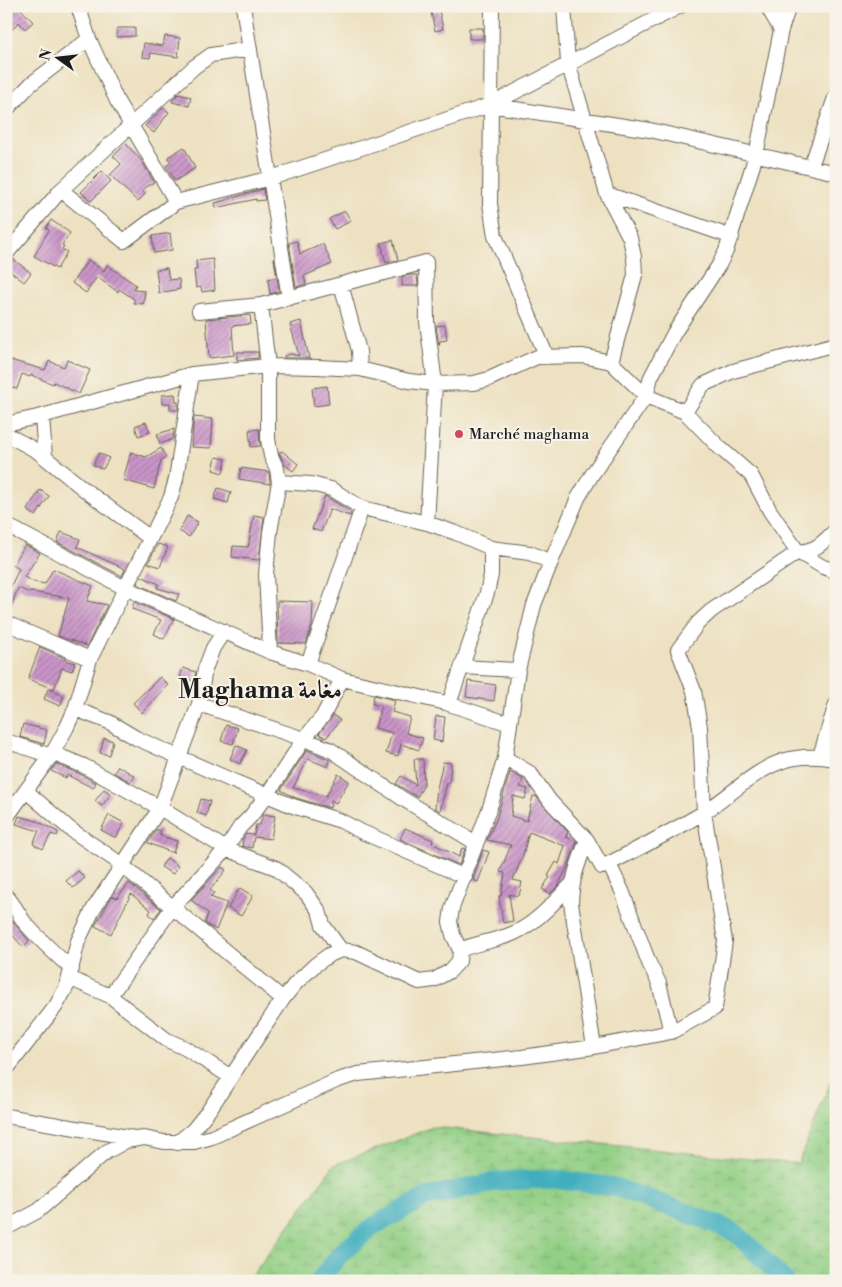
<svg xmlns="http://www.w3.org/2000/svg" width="842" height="1287" font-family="'Libre Bodoni',Amiri,serif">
<defs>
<pattern id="wetland-marsh" width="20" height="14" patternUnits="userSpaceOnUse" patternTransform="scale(1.25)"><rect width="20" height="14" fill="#92cf84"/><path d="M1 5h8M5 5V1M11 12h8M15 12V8" fill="none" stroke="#7db171"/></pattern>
<pattern id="building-hatch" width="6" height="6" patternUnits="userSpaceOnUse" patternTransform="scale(1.25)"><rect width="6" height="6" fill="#ca95c9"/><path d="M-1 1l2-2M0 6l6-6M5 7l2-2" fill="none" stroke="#a379a2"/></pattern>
</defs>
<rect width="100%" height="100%" fill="#f7f3e8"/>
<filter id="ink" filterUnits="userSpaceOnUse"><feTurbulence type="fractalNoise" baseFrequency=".02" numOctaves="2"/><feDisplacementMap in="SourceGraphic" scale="10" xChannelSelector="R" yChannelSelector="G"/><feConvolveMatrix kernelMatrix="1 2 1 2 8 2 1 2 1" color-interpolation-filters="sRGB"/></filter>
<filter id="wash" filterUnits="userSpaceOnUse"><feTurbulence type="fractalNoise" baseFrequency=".0096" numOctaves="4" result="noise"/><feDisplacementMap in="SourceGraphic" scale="20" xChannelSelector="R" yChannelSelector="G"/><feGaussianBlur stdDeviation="1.12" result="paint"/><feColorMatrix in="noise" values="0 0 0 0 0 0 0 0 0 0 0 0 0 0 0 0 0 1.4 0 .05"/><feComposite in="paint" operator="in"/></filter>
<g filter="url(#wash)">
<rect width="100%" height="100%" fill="#ede1c1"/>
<path fill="url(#wetland-marsh)" stroke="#577650" d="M836,1068V1281H248L334,1165L433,1127L798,1164Z"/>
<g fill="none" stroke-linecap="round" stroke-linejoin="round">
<path stroke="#41aebe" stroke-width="19" d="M319,1281L341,1253L374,1226L426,1197L498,1181L554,1179L615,1187L701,1218L736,1233L785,1281"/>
</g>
<g id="blocks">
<path fill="url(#building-hatch)" d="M13,6H18L33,22L25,29L19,22L6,36V13Z
M439,10L443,29L435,31L431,12Z
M117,28H135V36L117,37Z
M469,28H483V39H469Z
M165,36L180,38L178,57L151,53L150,58L142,57L144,43L163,46Z
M178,94L191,97L189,106L172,102L173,99Z
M163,108L169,112L154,133L145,126Z
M126,144L141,160L154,182L142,190L145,194L138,202L110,175L121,164L113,156Z
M184,147L195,168L175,181L166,166L171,163L168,157Z
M102,171L111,181L91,201L81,192Z
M263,189L265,200L256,201V199L216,208L215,203Z
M345,211L351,221L335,229L329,219Z
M51,220L70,233L62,245L64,246L62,249L67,252L57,269L34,256L49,230L46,228Z
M170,233L172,250L154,253L152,236Z
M393,240L398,260L386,263L381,243Z
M297,241L300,254L323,244L332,264L304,276L306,284L296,287L289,243Z
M274,258L279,291L270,294L268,279L277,277Z
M13,259L31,273L24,282L6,268Z
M213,259L215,290L202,292L201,287L196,288L194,270H197L196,261Z
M88,260L104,271L107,265L136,285L133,290L145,291L143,304L134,303V299L119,289L118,292L97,277L86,293L72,283Z
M167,268L169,280L179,279L180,289L159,293L156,270Z
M409,275H417L418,286H402V277Z
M250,315L251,324L232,326L234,355L209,358L206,319Z
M301,321L309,358H284V356L291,354L299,356L290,324Z
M445,325L447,340L440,341L439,345L436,326Z
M237,352H258V358L237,360Z
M10,360L45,370L49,361L64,367L67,360L90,370L79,394L54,382L53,384L31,375L30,377L22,374L17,389L6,386V373Z
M327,386L329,404L314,406L312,388Z
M175,394L176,402H178V410H170V403L162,404V395Z
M194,417L213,419L211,448L191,447Z
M146,422L150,432L138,436L135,426Z
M174,429L173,439L160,444L157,434Z
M259,429L260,446L251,447L249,430Z
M161,448L166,457L161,460L154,489L123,480L131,452L146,457Z
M282,451L298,464L293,471L285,465L279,453Z
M99,453L109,458L103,469L93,465Z
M216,457L226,459L223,473L213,470Z
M241,468L269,472L270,484L239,479Z
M218,488L231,492L228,503L214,499Z
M40,490L49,496L36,516L27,510Z
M325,496L351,512L350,516L330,509L321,532L312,529Z
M254,515L264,517L259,560L232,557L233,546L248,547Z
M187,516L198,522L189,537L179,531Z
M61,532L80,539L77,547L125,569L122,576L57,542Z
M158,544L168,547L160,567L148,563Z
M25,545L40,553L24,577L34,582L45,584L53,569L93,586L87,601L107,605L87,646L58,636L69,598L31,592L30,593L18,588L8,615L6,614V591L8,592L19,569L13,565Z
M141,576L159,584L157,588L179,594L176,601L137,584Z
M277,601L313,602L312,625L306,644L278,643Z
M134,602L174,619L164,639L154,634L161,620L132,609Z
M40,647L65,658V660L75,663L72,671L62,668L54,689L28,679Z
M183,668L196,672L194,681L180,677Z
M160,677L168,685L142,713L133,703Z
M468,681L496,685L494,701L466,697Z
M48,689L64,696L60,706L44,699Z
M374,695L395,700L392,712L410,717L406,733L423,738L419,750L401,744L398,756L386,753L392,733L375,728L381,706L372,704Z
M333,715L340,720L326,738L319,734Z
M436,716L445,717L442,742L433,740Z
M23,724L47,730L44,744L20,737Z
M226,725L238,728L233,744L221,741Z
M104,738L113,741L109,755L100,753Z
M236,745L247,750L240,764L230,759Z
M307,750L330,760L328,767L308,759L293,788L326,796L338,774L349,781L336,803L331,800L330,808L296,798L281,790Z
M414,759H423L424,785L417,797L396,784L401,776L416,785Z
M443,762L451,763L449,784L447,783L440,811L435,808L437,788Z
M56,764L80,774L96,783L93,788L67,775L66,778L51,771Z
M118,766L135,776L131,782L114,773Z
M510,772L523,779L520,787L528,789L525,799L513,796L511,816L527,821L533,796L537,797L568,832L566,837L577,842L568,866L558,886L550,894L542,889L550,877L548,876L556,862L559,864L565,846L529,832L523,855L513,880L522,882L519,896L509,894L513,921L503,923L499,896H501L505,873L500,872L511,845L487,840L496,820Z
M104,789L111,794L102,806L95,801Z
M201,799L210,801L206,816L197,813Z
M263,814L275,816L271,839L254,837L252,848L242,846L243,839L246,834L254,835L256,825H260Z
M109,815L124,823L116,838L101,830Z
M19,816L37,821L58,832L57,836L51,834L43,849L33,844L39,831L16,824Z
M405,828L433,840L432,843L459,857L462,848L465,849L459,865L400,839Z
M157,829L161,832L159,835L177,841L173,853L148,843Z
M483,850L489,852L478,882L473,880L474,876Z
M167,858L178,866L173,874L161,867Z
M222,867L226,870L210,890L214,893L210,897L227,903L216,930L205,923L208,913L191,900Z
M78,871L85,878L73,888L66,881Z
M129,883L161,909L154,918L149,914L151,910L131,894L111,934L95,926L112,896L117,898Z
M240,888L253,896L241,916L228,908Z
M6,913L29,941L23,947L6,928Z"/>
</g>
</g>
<g filter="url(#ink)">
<use href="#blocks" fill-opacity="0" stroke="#656156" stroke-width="1"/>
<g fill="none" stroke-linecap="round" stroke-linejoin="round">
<defs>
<path id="minor" d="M78,6L89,39L117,101L176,202
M243,6L289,298
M492,6L490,204L495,236L547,357
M564,6L568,63L607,194L630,238L634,257L635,275L611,362
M767,6L781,30
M490,105L650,130L836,173
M6,110L31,84L89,39
M811,166L836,95
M61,190L124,241L176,202L271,178L490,105L680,6
M607,194L732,237
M6,254L61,190L194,67L211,55L250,49
M341,284L359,351L360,369
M261,305L268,366V439L271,456L277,469L279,482L270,532L266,574L270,652
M199,311L261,305L426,262L427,322L435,384L427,523
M685,412L703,385L716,379L733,371L836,344
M42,416L45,457
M6,424L42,416L192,374L268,366L317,367L360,369L409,381L435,384L474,383L489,379L537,357L583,356L611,362L646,396L685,412L719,447L751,475L770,511L798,552L823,567L836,571
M6,434L37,451L85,490L150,538
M279,482L311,484L331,489L362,508L427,523L456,533L491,548L530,553L551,562
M6,525L125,588L270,652L308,664L342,679L446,703L510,724
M6,623L90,659
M308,664L362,508
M462,667L518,670
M199,704L304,739L331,750L403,799L476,843
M449,704L487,593L491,575V548
M75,709L109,722L136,738L233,781L293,806L341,821L362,832L465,877
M6,741L51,756
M52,753L84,766L160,808L226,849L276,868L306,893L319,911L323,925L341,950
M820,756L836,704
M505,758L530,773L550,801L587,840L602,867C636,850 671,832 703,813C729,797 754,770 783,761C801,755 818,756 836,759
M26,791L70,829L118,862L283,999
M6,818L51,756L67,727L75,709L90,659L171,497L176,479L192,374
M587,840C578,864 572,877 571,903L594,1047
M609,864L622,891L649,963L659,983L671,1032
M6,896C14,904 18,913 24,922C39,939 55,954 72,969
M460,950C476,943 495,941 512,934C536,924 554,902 572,884
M69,978L110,996L167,1040L185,1048L231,1077
M110,996L172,908L226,849L240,827L250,817L267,795L304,739L323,716L342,679
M6,1070L56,1006L67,986L78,941L94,908L160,808L199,704L205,669L213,648L224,631
M6,1116L134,1138
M177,1143L193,1130L209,1110L283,999L295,984L315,965L329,955L341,950L356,952L419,982L434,980L450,971L459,961L460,950L453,935L450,922L452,908L490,807L505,758L518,670L534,605L551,562L578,498L593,473L646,396L651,377L674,333L719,265L726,251L756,155L781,30L789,6
M6,1228L38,1211L106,1152L126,1141L144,1138L164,1142H194L212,1137L338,1080L358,1074L522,1057L594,1047L671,1032L715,1008L725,941L704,812L700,727L694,691L678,650L698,623L711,611L798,552C818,550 822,543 836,530"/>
</defs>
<use href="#minor" stroke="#656156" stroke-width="16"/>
<use href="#minor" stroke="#fff" stroke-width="14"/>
</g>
</g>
<circle fill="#d1495b" stroke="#f7f3e8" stroke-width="2" cx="459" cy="434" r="5"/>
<g text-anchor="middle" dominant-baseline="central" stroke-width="4" stroke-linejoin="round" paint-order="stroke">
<g font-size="15" fill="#1c1c1c" stroke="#f7f3e8" text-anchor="start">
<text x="469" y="434">Marché maghama</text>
</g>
<g font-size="25" font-weight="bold" fill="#1c1c1c" stroke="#f7f3e8">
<text x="260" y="690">Maghama مغامة</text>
</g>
</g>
<rect width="842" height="1287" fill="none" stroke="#f7f3e8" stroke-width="25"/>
<g transform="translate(58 58) rotate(285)" stroke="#f7f3e8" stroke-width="4" paint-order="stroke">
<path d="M0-4L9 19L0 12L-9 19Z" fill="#1c1c1c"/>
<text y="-8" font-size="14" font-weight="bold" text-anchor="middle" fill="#1c1c1c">N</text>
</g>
</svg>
